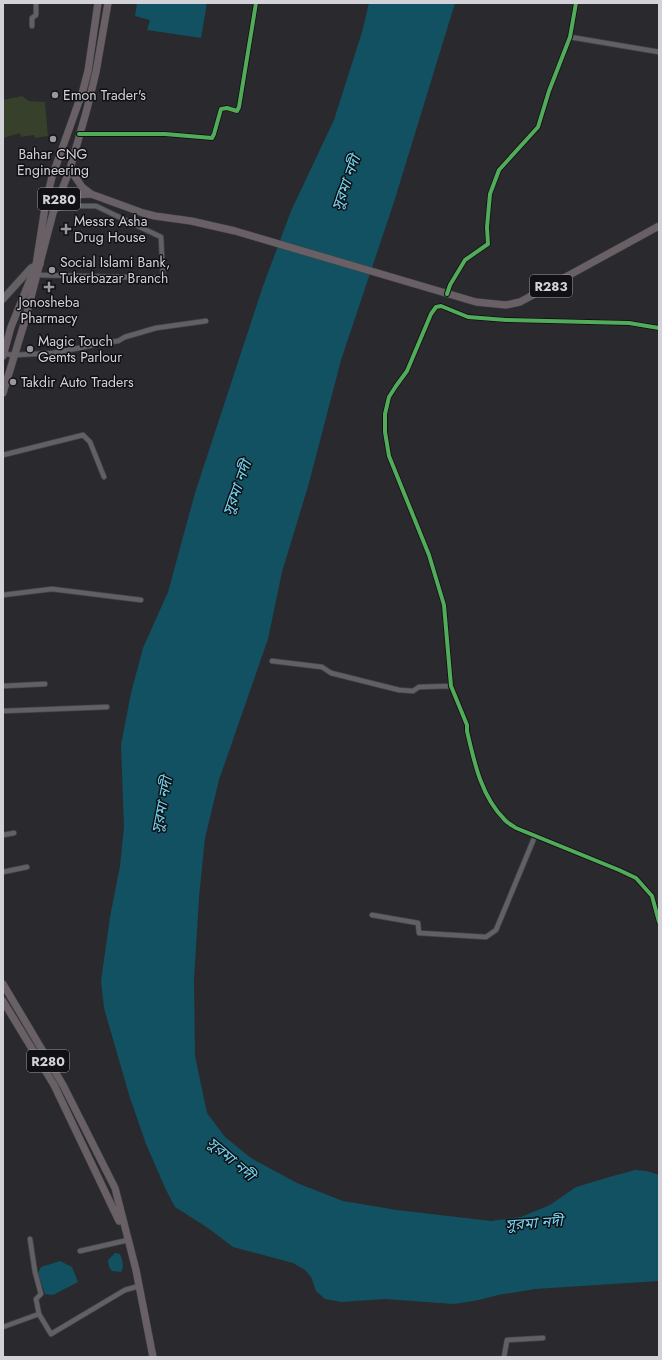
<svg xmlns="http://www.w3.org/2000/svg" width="662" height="1360" font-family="Jost,'Noto Sans Bengali',sans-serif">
<rect width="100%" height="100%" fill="#2a292e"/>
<path fill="#36402a" d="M22,96L29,101L45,102L48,136L35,138L34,135L21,137L20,133L3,138V100Z"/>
<path fill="#125161" d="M137,3H207L201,38L147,30L150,20L135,16Z
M369,3H455L394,202L341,360L309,483L282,572L268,639L219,780L205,838L199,897L194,980L195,1056L207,1113L225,1137L251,1158L297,1183L343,1201L397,1210L491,1221L521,1217L550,1205L576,1187L613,1176L635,1170L647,1171L659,1175V1281L535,1289L498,1295L479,1300L454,1304L385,1299L341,1302L325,1299L316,1291L311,1277L305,1270L293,1263L233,1247L208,1228L175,1207L166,1190L146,1144L130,1098L104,1008L101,981L110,917L120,866L124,827L121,745L131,693L143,648L168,592L195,493L263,286L291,211L334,120L362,32Z
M115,1253L120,1254C122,1260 125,1266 121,1272L112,1271L109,1267L108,1260Z
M60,1261L72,1267L78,1282L53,1295L45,1294L38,1273L41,1267Z"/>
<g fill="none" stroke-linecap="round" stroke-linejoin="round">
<defs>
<path id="minor" d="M32,26V18L36,15V3
M570,37L659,52
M79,134H165L212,138L214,134L221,109L227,108L237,111L239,107L256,3
M38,275L163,278L161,237L96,206H68L55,209
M447,294L450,285L465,260L488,244L487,227L490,194L499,170L538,127L549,91L570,37L576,3
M659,328L629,323L506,320L468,317L441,306L436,307L431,314L407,371L396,386L389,397L385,414V432L389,456L429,555L444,605L451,686L467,725V731C474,761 481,796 504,819C507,823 512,825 516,828L619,870L636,878L652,896L659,922
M4,354L15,355L53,353L79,348L102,343L118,341L125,337L156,328L206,321
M3,455L83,435L90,442L104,477
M3,595L52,589L141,600
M272,661L322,667L331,673L399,690L413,691L419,687L451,686
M3,686L45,684
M3,711L107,707
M3,835L14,833
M3,872L27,867
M372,915L418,923L419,933L486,937L496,930L535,836
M30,1239L35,1272L41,1294L36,1299L39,1314
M80,1251L128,1240
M3,1327L39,1314L51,1334L125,1290L139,1286
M504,1357L507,1340L543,1338"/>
<path id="secondary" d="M3,299L31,268L40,264"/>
<path id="primary" d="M70,169L82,187L91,194
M59,200L74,195L91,194L143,213L155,216L191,221L235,231L476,302L506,305L520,302L659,226
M3,356L11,327L36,265L46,201L52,177L83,90L88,71L98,3
M3,393L24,324L53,213L70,169L87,109L96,72L108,3
M3,984L63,1085L115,1188L136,1270L153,1357
M3,1001L54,1085L119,1221"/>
</defs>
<use href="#minor" stroke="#454549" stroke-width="6"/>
<use href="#secondary" stroke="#454549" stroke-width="8"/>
<use href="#primary" stroke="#454549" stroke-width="8"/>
<use href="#minor" stroke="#616165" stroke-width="4.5"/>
<use href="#secondary" stroke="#646064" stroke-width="7"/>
<use href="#primary" stroke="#686065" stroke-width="7"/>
<defs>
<path id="cycleway" d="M79,134H165L212,138L214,134L221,109L227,108L237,111L239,107L256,3
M447,294L450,285L465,260L488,244L487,227L490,194L499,170L538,127L549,91L570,37L576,3
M659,328L629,323L506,320L468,317L441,306L436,307L431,314L407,371L396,386L389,397L385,414V432L389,456L429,555L444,605L451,686L467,725V731C474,761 481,796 504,819C507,823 512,825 516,828L619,870L636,878L652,896L659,922"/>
</defs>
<use href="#cycleway" stroke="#111115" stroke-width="6"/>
<use href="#cycleway" stroke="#51ab58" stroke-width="4"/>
</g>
<g fill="#98979d" stroke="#111115" stroke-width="1.5">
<circle cx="55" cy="95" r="4"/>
<circle cx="53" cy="139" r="4"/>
<path d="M64 223h4v4h4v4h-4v4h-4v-4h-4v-4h4z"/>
<circle cx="52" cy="270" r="4"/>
<path d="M47 281h4v4h4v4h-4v4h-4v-4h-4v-4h4z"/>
<circle cx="30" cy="349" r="4"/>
<circle cx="13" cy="382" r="4"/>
</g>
<g text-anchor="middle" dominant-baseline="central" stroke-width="3" stroke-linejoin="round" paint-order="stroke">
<g fill="#111115" stroke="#9a989e" stroke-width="1">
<rect x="38" y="188" width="42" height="22" rx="3"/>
<rect x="530" y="275" width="42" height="22" rx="3"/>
<rect x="27" y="1050" width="42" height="22" rx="3"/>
</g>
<g font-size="13" font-weight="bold" fill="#d4d2d9">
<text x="59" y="199">R280</text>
<text x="551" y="286">R283</text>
<text x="48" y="1061">R280</text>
</g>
<g font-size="14" fill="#d4d2d9" stroke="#111115" text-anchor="start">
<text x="63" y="95">Emon Trader's</text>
<text x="53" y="154" text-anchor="middle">Bahar CNG<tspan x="53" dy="16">Engineering</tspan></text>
<text x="74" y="221">Messrs Asha<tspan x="74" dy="16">Drug House</tspan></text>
<text x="60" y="262">Social Islami Bank,<tspan x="60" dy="16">Tukerbazar Branch</tspan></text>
<text x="49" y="302" text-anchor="middle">Jonosheba<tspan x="49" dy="16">Pharmacy</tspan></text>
<text x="38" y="341">Magic Touch<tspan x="38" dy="16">Gemts Parlour</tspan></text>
<text x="21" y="382">Takdir Auto Traders</text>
</g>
<g font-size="15" font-style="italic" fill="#72d3ef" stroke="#111115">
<text transform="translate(346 183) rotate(-70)">সুরমা নদী</text>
<text transform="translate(237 488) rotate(-70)">সুরমা নদী</text>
<text transform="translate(162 805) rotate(-79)">সুরমা নদী</text>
<text transform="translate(231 1159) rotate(41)">সুরমা নদী</text>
<text transform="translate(534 1223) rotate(-4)">সুরমা নদী</text>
</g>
</g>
<rect width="662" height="1360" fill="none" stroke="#d4d2d9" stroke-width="8"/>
</svg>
